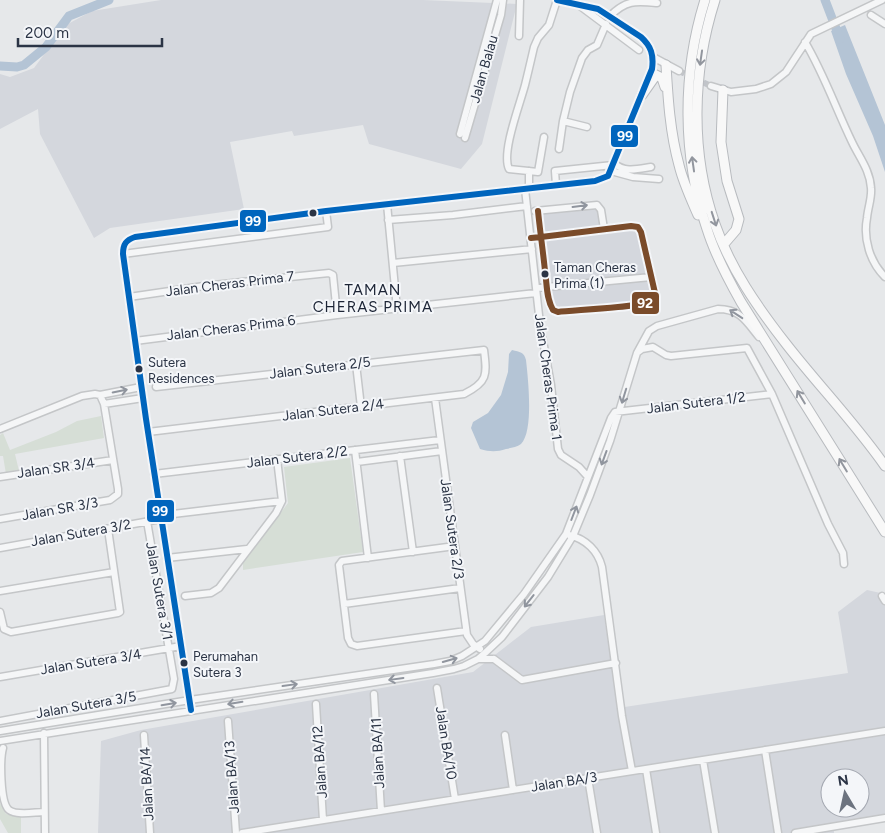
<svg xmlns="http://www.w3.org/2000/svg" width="885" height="833" font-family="Figtree,sans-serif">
<rect width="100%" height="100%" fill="#e6e8ea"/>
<path fill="#d4d7dd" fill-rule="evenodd" d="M161,0H423L517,4L482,144L461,169L369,144L363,125L294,136L292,131L230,142L244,209L110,228L94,238L40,134L38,109L0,129V74L10,77L34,68L66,25L92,11Z
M594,206L599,209L602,231L632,227L638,229L654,296L651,301L558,310L553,308L550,301L540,212Z
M867,590L885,594V822L834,830V833H98L101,741L141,730L473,672L531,627L604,615L618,708L848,673L838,612ZM830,778H860V808H830Z"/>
<path fill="#d6ded6" d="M101,416L104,438L15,454L19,471L6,474L3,456H0V435L3,433L10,450L56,432L77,421Z
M350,458L363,552L243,570V563L288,503L284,467Z
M0,803L6,814L21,816V833H8L0,819Z"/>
<path fill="#b4c4d5" d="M845,25L885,125V172L873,136L846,74L831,31Z
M512,350C520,352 524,352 526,360C528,378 534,431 521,444C517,447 511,448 506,449C497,452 490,452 480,449L471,428L473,422L488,413L501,395L508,372L509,354Z"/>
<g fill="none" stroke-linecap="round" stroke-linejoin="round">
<path stroke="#b4c4d5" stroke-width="9" d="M825,0L840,39
M0,66L17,67L24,65L46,47L69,16L109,0"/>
<path stroke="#c1c4c9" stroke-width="6" stroke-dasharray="6 3" stroke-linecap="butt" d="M679,71L711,86"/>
<defs>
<path id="minor" d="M580,6L639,50
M871,15L885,24
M610,16C626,0 635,1 657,3
M519,36L520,0
M805,42C824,74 836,109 852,142C859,157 870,170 871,188C872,198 868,207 867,218C863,239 870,262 885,277
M653,57L679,71
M711,86L731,92L756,89L771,84L786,72L811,34L882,0
M563,121L587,127
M460,134L497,0
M544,137L538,172L509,169C501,153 520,104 525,85C528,73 531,60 534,47L538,38L549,25L557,0
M465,138L501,15L503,0
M559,149L563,121L570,92L582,58L588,50L597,45L606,24
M614,163C624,173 638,169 651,167
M529,171V188
M611,171L633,177L659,179
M556,185L555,171L613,165
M525,189L540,324L551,385L558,449L561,455L579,467L588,477
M387,204L397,309
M535,211L597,205L601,210L604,229
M388,220L453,215L527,206
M531,238L541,237L631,226L638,227L641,232L655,293V300C647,307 573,310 558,312L553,310C546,298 547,284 545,271C543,251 540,231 538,211
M123,254L328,227L326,211
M393,263L532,249
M536,288L651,277
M129,297L204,286L329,273L333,275L337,315
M135,341L337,315L536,293
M638,352L642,349L653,347L666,355L671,356L747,348L772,394L828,524L843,553L844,564
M356,364L361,407
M100,395L141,387
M435,398L467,635L473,644L480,649
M104,404L143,398
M0,429L82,396L95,394L100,395L104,404L118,489V494L110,500L0,519
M148,432L464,394C488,382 487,375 484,350L156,387
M355,450L368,558
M400,456L413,552
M357,462L442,451
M154,474L440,440
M0,477L113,460
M173,514L282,501
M569,535C586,539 598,551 602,567L622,716L632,771
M455,546L342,561L339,565L348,638L351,644L357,646L466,631
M0,548L161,519
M167,558L247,549
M0,591L114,572
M185,596L211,593L219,588L276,513L282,501L277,459
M882,596L885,601
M344,604L460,588
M0,612L4,629L11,632L118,613L120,612L108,529
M478,659H494
M494,659L522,680L616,663
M0,677L181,646
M437,688L455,799
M374,694L381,811
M316,704L323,820
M191,710L146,419L123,254C123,244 126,240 135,237L326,211L595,181L608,176L652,69C654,55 651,46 641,37L598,9L557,0
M0,721L172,689L174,679L147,521
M228,721L236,833
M0,731L190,700L434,664L450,661L462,656L485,641L524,594L566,534L611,418L615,412L772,394
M44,733L45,833
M144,735L150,833
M505,735L513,790
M0,741L433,673L454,669L464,666L478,659L485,653L502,637L548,577L573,536L590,495L610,441L637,353L649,331L657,326L718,309C740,309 746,321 759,337
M3,748C0,759 0,803 9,810C17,816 35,812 44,812
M765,750L778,833
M703,760L715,833
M646,769L656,833
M588,778L597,833
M242,833L885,731
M795,833L885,818"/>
<path id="highway" d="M705,0C682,73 682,156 707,229C715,255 728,279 741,302L885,532
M715,0C692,72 690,153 715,224C730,268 758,308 787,345C819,386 855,423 885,466
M666,65C668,99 670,132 679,165C683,182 691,199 698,215
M723,90L721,142L727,181L739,219L736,230L724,244
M642,95L656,75L662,78L665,87"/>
</defs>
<use href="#minor" stroke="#c4c6c8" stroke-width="9"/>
<use href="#highway" stroke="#b8bbbf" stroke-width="11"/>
<use href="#minor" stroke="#f5f6f7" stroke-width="6"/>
<use href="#highway" stroke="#f8f8f8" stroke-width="9"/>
<defs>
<path id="bus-1" d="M191,710L146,419L123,254C123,244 126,240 135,237L326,211L595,181L608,176L652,69C654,55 651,46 641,37L598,9L557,0"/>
<path id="bus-2" d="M531,238L541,237L631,226L638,227L641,232L655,293V300C647,307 573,310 558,312L553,310C546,298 547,284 545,271C543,251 540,231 538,211"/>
</defs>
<use href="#bus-1" stroke="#f4f6f9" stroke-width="10"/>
<use href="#bus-2" stroke="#f4f6f9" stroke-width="10"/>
<use href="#bus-1" stroke="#0065bd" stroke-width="6"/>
<use href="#bus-2" stroke="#7a4b2a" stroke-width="6"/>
</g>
<defs><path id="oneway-shaft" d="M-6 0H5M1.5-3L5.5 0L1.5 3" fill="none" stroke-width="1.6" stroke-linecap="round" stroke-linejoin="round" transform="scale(1.25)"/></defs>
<g stroke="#92969e">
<use href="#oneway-shaft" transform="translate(701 58) rotate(98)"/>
<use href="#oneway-shaft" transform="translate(693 164) rotate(-98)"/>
<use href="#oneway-shaft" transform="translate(714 219) rotate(72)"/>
<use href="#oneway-shaft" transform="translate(801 397) rotate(-121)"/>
<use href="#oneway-shaft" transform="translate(843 465) rotate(-121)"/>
</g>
<g stroke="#90959e">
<use href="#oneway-shaft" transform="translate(580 206) rotate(-7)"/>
<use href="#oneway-shaft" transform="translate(736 314) rotate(-147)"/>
<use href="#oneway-shaft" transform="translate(120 391) rotate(-11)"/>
<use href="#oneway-shaft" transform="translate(624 396) rotate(107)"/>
<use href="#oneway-shaft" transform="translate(604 458) rotate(110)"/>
<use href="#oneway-shaft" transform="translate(574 513) rotate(-69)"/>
<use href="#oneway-shaft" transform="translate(529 601) rotate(128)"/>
<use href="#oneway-shaft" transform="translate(450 660) rotate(-16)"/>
<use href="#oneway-shaft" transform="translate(396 679) rotate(172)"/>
<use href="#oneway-shaft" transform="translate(290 685) rotate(-8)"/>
<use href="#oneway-shaft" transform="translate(235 703) rotate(171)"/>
<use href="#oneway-shaft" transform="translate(169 704) rotate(-9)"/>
</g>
<g fill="#2b3445" stroke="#f4f6f9" stroke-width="2">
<circle cx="313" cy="213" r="4.5"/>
<circle cx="545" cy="274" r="4.5"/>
<circle cx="139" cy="369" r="4.5"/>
<circle cx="184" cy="663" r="4.5"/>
</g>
<g text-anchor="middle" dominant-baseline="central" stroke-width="4" stroke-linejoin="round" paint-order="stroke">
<g font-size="13" fill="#2b3445" stroke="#f4f6f9" text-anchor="start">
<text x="554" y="267">Taman Cheras<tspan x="554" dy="16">Prima (1)</tspan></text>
<text x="148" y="362">Sutera<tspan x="148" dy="16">Residences</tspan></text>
<text x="193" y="656">Perumahan<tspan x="193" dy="16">Sutera 3</tspan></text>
</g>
<g font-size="14" fill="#2b3445" stroke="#f4f6f9">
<text transform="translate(484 69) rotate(-74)">Jalan Balau</text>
<text transform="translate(230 284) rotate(-7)">Jalan Cheras Prima 7</text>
<text transform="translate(231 328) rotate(-7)">Jalan Cheras Prima 6</text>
<text transform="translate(320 368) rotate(-7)">Jalan Sutera 2/5</text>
<text transform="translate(548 377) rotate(82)">Jalan Cheras Prima 1</text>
<text transform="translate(696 403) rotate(-7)">Jalan Sutera 1/2</text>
<text transform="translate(333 410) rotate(-7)">Jalan Sutera 2/4</text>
<text transform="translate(297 457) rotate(-7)">Jalan Sutera 2/2</text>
<text transform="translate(56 468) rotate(-8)">Jalan SR 3/4</text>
<text transform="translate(60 509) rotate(-10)">Jalan SR 3/3</text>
<text transform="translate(452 529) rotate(82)">Jalan Sutera 2/3</text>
<text transform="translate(81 533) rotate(-10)">Jalan Sutera 3/2</text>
<text transform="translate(159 591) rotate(80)">Jalan Sutera 3/1</text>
<text transform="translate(91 662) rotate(-9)">Jalan Sutera 3/4</text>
<text transform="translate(86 705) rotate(-10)">Jalan Sutera 3/5</text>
<text transform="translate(446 743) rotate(81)">Jalan BA/10</text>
<text transform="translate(378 753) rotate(-93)">Jalan BA/11</text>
<text transform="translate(320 762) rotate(-94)">Jalan BA/12</text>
<text transform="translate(232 777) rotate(-94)">Jalan BA/13</text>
<text transform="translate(564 782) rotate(-9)">Jalan BA/3</text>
<text transform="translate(147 784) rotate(-93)">Jalan BA/14</text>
</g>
<g font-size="15" letter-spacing="1" fill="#1d2536" stroke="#f4f6f9">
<text x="373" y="290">TAMAN<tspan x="373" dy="17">CHERAS PRIMA</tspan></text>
</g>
</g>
<g stroke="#f4f6f9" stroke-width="2">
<rect x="610" y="124" width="29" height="24" rx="5" fill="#0065bd"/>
<rect x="239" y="209" width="28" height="24" rx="5" fill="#0065bd"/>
<rect x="631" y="291" width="29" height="24" rx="5" fill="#7a4b2a"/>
<rect x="146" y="499" width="29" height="24" rx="5" fill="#0065bd"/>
</g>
<g font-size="14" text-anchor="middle" font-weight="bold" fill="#fff">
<text x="625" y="141">99</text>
<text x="253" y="226">99</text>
<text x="645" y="308">92</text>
<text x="160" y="516">99</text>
</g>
<g transform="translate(845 793) rotate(351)"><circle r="24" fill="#f4f6f9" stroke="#a4a8b1"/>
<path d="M0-4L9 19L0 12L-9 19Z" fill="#6c737f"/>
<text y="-8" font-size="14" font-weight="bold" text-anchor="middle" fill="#2b3445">N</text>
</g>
<path d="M18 38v8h144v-8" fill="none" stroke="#2b3445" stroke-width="2.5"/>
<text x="25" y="38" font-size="15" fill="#2b3445" stroke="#f4f6f9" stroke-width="4" paint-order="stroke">200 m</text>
</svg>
